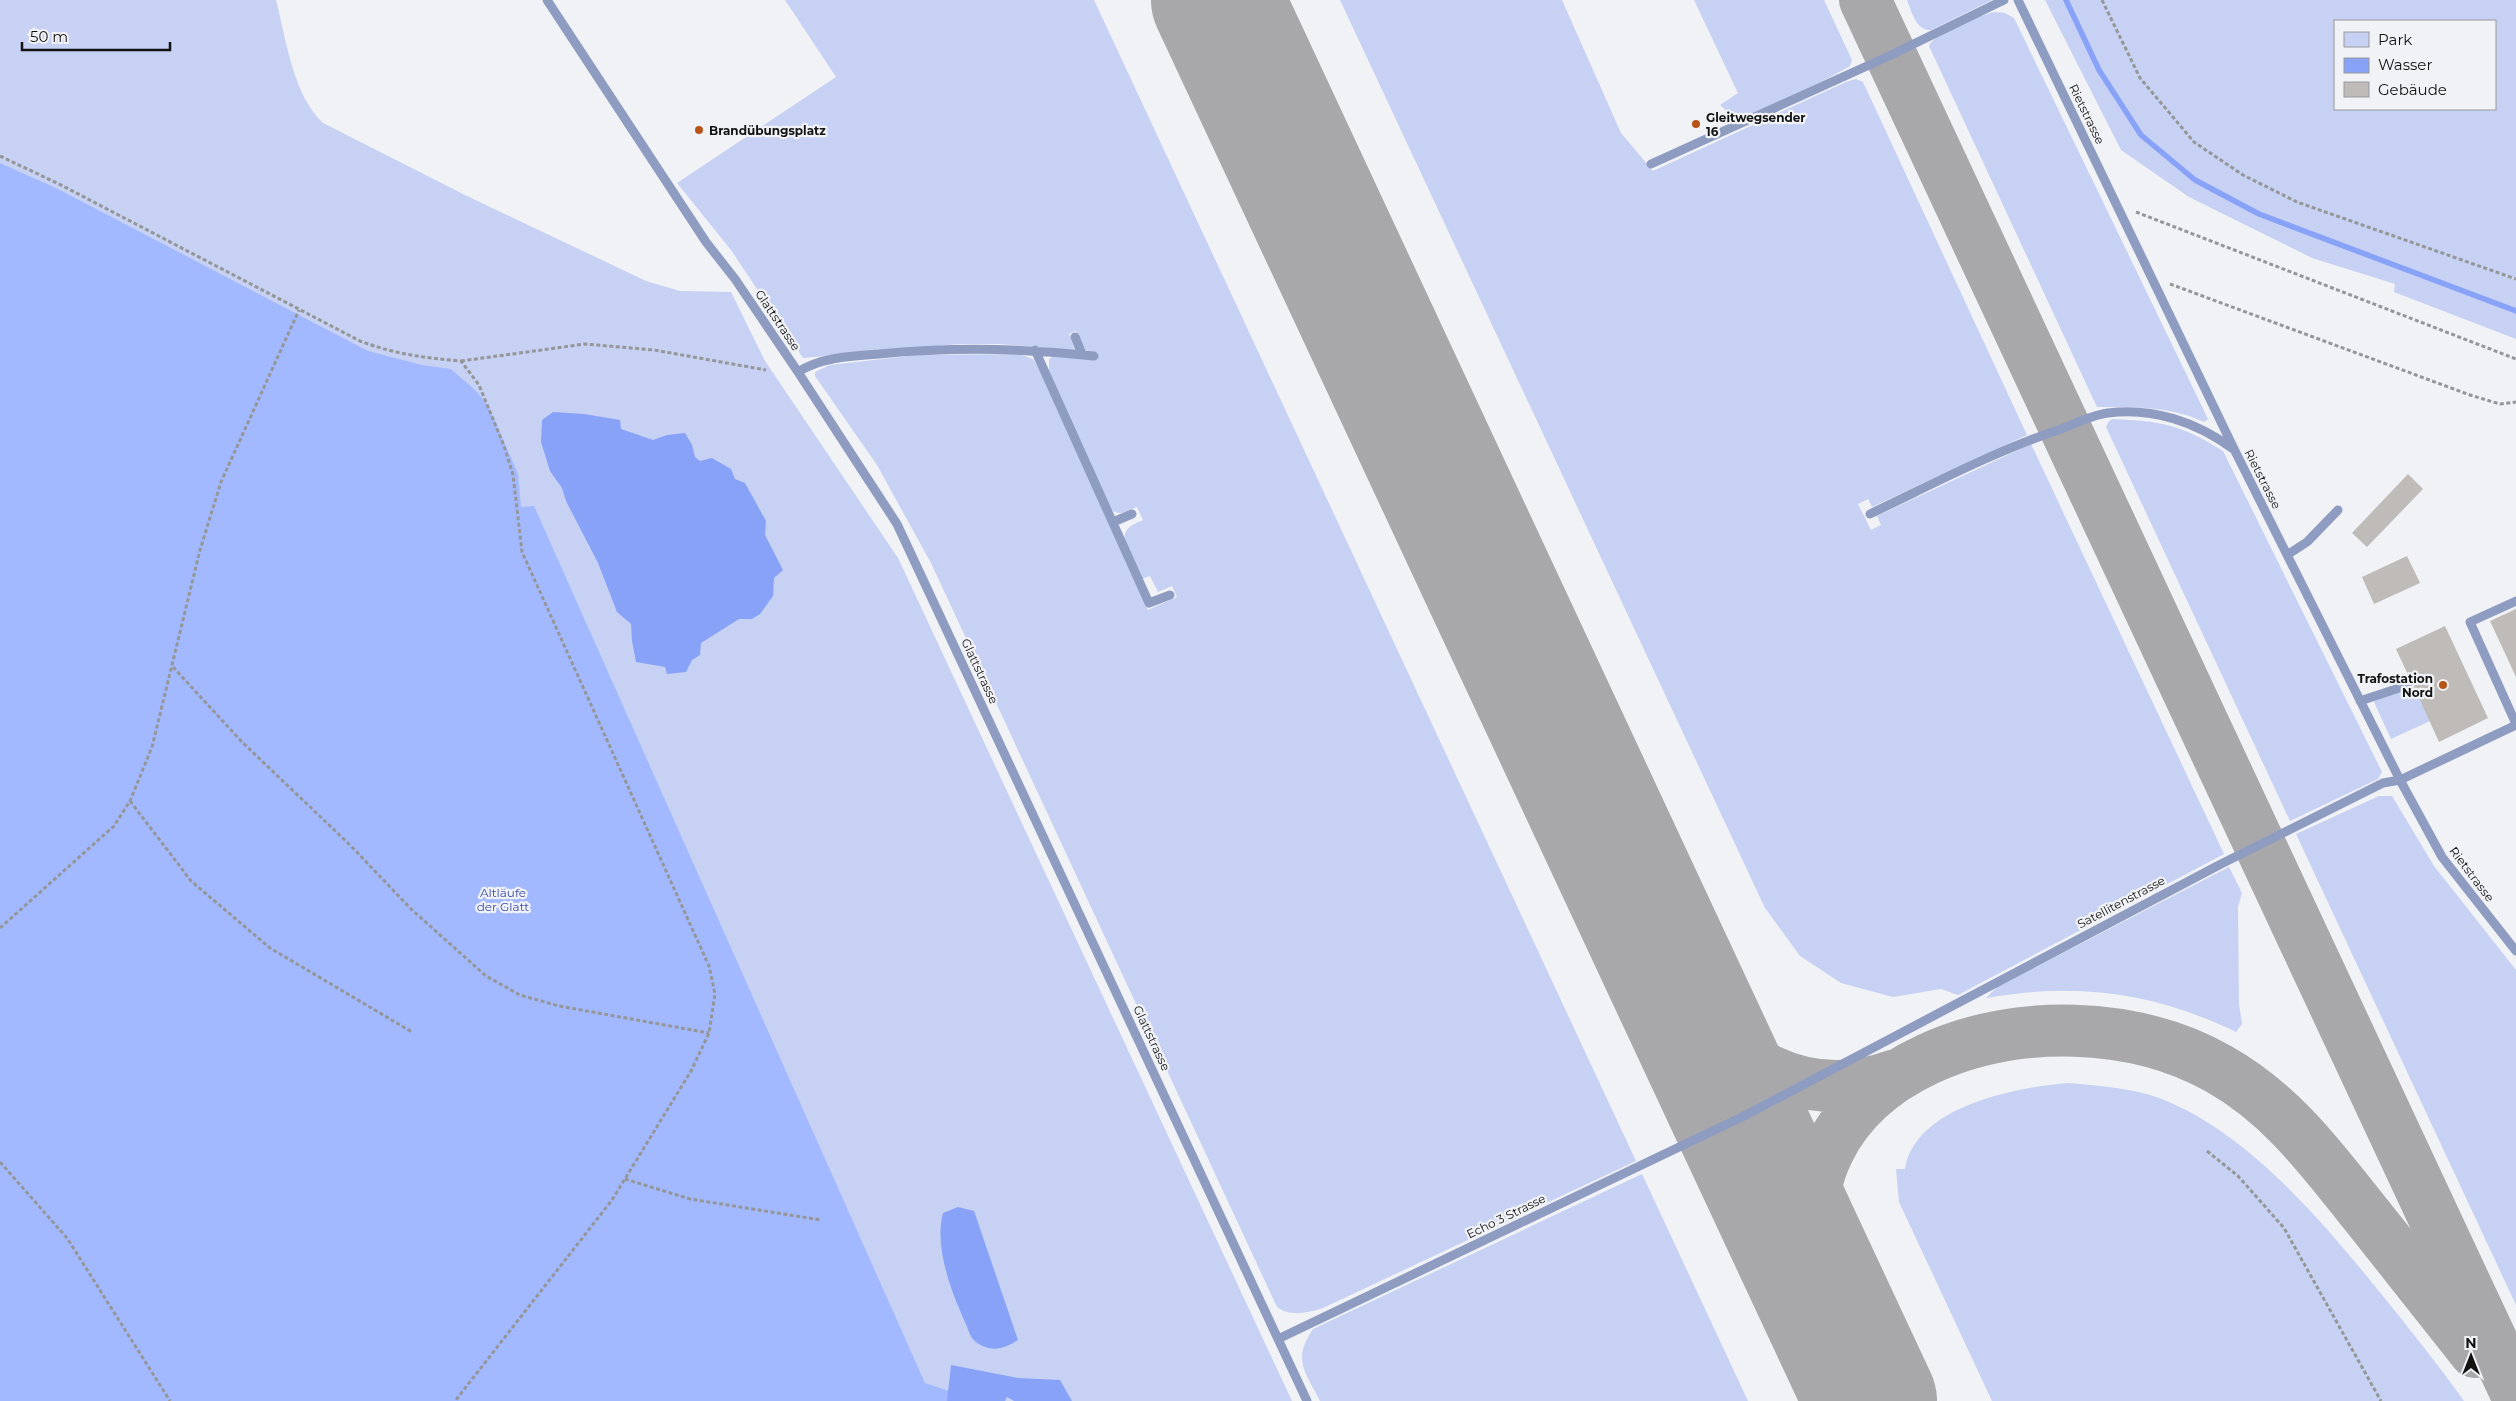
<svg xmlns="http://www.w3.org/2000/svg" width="2516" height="1401" font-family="Montserrat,sans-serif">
<rect width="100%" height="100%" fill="#f1f2f5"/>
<path fill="#c6d1f3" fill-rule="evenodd" d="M0,0H276C286,39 293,95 323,123L467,196L646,281L680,291L731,292L765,361L898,558L1292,1401H0Z
M785,0H1094L1636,1161L1323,1308C1308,1313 1290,1317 1277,1307L931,563L877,465L815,376V372L830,365L917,355L1019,354L1033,359L1038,367L1148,610L1177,597L1172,586L1158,592L1150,576L1142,579L1124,540C1125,527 1132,525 1143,520L1137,507C1127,511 1120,517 1110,509L1049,371V359L1053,356L1096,360L1098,353L1085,350L1076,331L1069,334L1075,350L998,344H959L803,358L731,250L677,183L836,77Z
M1340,0H1562L1621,133L1653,171L1846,82L1856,79L1863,82L2027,435L1872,507L1868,499L1858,504L1871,530L1881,525L1877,516L2031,444L2224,854L1958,995L1941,989L1893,997L1841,983L1800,956L1765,908Z
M1694,0H1824L1852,60L1850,66L1823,81L1744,118L1731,115L1720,105L1738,93Z
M1907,0H1992L1931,30C1916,31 1912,12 1907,0Z
M2045,0H2516V279L2498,272L2516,280V339L2394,292L2395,284L2312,258L2189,197L2121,150ZM2335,21H2495V109H2335Z
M1995,12L2005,13L2014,18L2208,419L2204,422C2170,406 2135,407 2097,407L1929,46C1934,33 1980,15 1995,12Z
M2113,419C2161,421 2182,425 2223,451L2382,772L2378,779L2290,821L2106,427L2109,421Z
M2414,687L2430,721L2391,739L2374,702C2379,696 2404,692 2414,687Z
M2379,796H2392L2434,866L2516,970V1305L2296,834Z
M2229,867L2242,893L2238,907L2239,1004L2242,1024L2236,1032C2153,992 2077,982 1986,998L1997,987Z
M2068,1083C2101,1086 2138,1088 2169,1102C2252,1138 2322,1221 2378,1290C2408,1327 2437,1363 2464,1401H1992L1899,1202L1896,1169H1905C1915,1106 2017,1087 2068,1083Z
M1642,1174L1748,1401H1320C1305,1371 1292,1360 1313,1329Z"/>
<path fill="#a3b9ff" d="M0,163L58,189L368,351L422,365L451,369L476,391L488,405L518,474L521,507L534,506L925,1383L949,1391L947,1401H0Z"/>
<path fill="#88a2f8" d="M553,412L584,414L620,420L621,429L653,440L667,435L685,433L692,445L695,457L700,461L712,458L731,469L735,479L745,483L766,521L765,535L783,570L774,578L773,596L760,614L752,619H739L701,643L700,655L692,660L686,672L667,674L665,667L636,662L632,641L631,624L617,612L598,563L566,501L562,488L550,471L541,442L542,420Z
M958,1207L974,1211L1018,1340C1004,1349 991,1353 976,1342C970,1338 968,1328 965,1322C951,1291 934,1247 943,1213Z
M951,1365L1018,1378L1060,1380L1072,1401H1014L1007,1397L1005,1401H947Z"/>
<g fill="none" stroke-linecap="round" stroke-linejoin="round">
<path stroke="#88a2f8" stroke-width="5.5" d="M2066,0L2099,70L2141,135L2195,180L2259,214L2516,311"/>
<path stroke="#a8a8aa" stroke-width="52" d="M1865,0L2516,1393
M1676,983C1729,1061 1801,1109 1896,1075
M1825,1303C1744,1062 2048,972 2219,1069C2283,1105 2323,1161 2368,1217C2404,1262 2439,1307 2475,1352"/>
<path stroke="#a8a8aa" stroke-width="132" d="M1217,0L1871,1401"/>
</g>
<path fill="#bebbb9" d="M2408,474L2423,489L2367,547L2352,533Z
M2407,556L2420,583L2374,604L2362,577Z
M2516,609V677L2490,621Z
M2445,626L2488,718L2439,742L2414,687V683L2410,679L2396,649Z"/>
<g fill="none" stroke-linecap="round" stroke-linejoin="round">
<path stroke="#959698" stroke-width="3" stroke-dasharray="4 2.5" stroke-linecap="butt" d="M2102,0L2140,78L2194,142L2243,175L2297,202L2516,279
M0,156L61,185L360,341C394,354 425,358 461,361L479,385L504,446L513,475L522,552L709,966L715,994L709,1033L691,1071L612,1200L455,1401
M2136,212L2516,359
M2170,284L2470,395L2500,404L2516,402
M461,361L585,344L654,350L766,370
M173,667L242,742L351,846L411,909L486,976L520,995L559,1006L709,1033
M130,801L191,881L270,948L412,1032
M0,928L114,826L130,801L152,747L200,550L221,482L299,310
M2207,1151L2238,1176L2284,1228L2381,1401
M0,1162L67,1238L170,1401
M625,1179L690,1199L821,1220"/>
<path stroke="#8f9cc2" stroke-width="9" d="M547,0L706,242L735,279L798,372L897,524L1307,1401
M2018,0L2235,451L2400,780L2442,857L2516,951
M1651,164L1889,56L2004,0
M1075,337L1082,354
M1035,350L1149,603L1170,595
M798,372C821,357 852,356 879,354C951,347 1022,348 1094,356
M1870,514C1933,484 1995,451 2061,429C2076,423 2092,415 2108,413C2152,407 2197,422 2233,449
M1113,522L1132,514
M2287,555L2307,542L2338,510
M2516,601L2470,622L2516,724
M2360,701L2408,685
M1278,1339L1744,1116L2221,864L2383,783L2400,780L2516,725"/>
</g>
<g fill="#b75519" stroke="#f1f2f5" stroke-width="2">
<circle cx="1696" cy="124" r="5"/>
<circle cx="699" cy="130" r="5"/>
<circle cx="2443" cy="685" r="5"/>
</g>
<g text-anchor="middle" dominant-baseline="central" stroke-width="4.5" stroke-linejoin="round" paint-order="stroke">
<g font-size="12" fill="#131314" stroke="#f1f2f5">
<text transform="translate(2087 114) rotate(64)">Rietstrasse</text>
<text transform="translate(778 320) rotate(56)">Glattstrasse</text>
<text transform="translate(2263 479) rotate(63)">Rietstrasse</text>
<text transform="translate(980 671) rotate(65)">Glattstrasse</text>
<text transform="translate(2472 874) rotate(53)">Rietstrasse</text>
<text transform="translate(2121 902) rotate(-28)">Satellitenstrasse</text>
<text transform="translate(1152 1038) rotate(65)">Glattstrasse</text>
<text transform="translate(1506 1216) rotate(-26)">Echo 3 Strasse</text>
</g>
<g font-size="12" font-weight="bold" fill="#131314" stroke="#f1f2f5" text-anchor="start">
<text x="1706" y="117">Gleitwegsender<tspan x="1706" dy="14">16</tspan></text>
<text x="709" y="130">Brandübungsplatz</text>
<text x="2433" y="678" text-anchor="end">Trafostation<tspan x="2433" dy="14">Nord</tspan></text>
</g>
<g font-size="12" fill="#374bad" stroke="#f1f2f5">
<text x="503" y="892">Altläufe<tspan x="503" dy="14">der Glatt</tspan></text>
</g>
</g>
<rect x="2334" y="20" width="162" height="90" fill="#f1f2f5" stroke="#98999b"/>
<rect x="2344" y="32" width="25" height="15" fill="#c6d1f3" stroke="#98999b"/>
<text x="2378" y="45" font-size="15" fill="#131314">Park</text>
<rect x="2344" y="58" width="25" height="15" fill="#88a2f8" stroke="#98999b"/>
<text x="2378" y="70" font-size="15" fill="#131314">Wasser</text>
<rect x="2344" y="82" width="25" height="15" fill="#bebbb9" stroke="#98999b"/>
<text x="2378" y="95" font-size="15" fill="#131314">Gebäude</text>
<g transform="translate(2471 1356)" stroke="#f1f2f5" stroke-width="4" paint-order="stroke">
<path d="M0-4L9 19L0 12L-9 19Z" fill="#131314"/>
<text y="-8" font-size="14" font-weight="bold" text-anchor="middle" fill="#131314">N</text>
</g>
<path d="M22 42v8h148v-8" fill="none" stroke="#131314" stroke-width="2.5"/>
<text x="30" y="42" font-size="15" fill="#131314" stroke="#f1f2f5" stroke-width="4" paint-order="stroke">50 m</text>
</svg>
